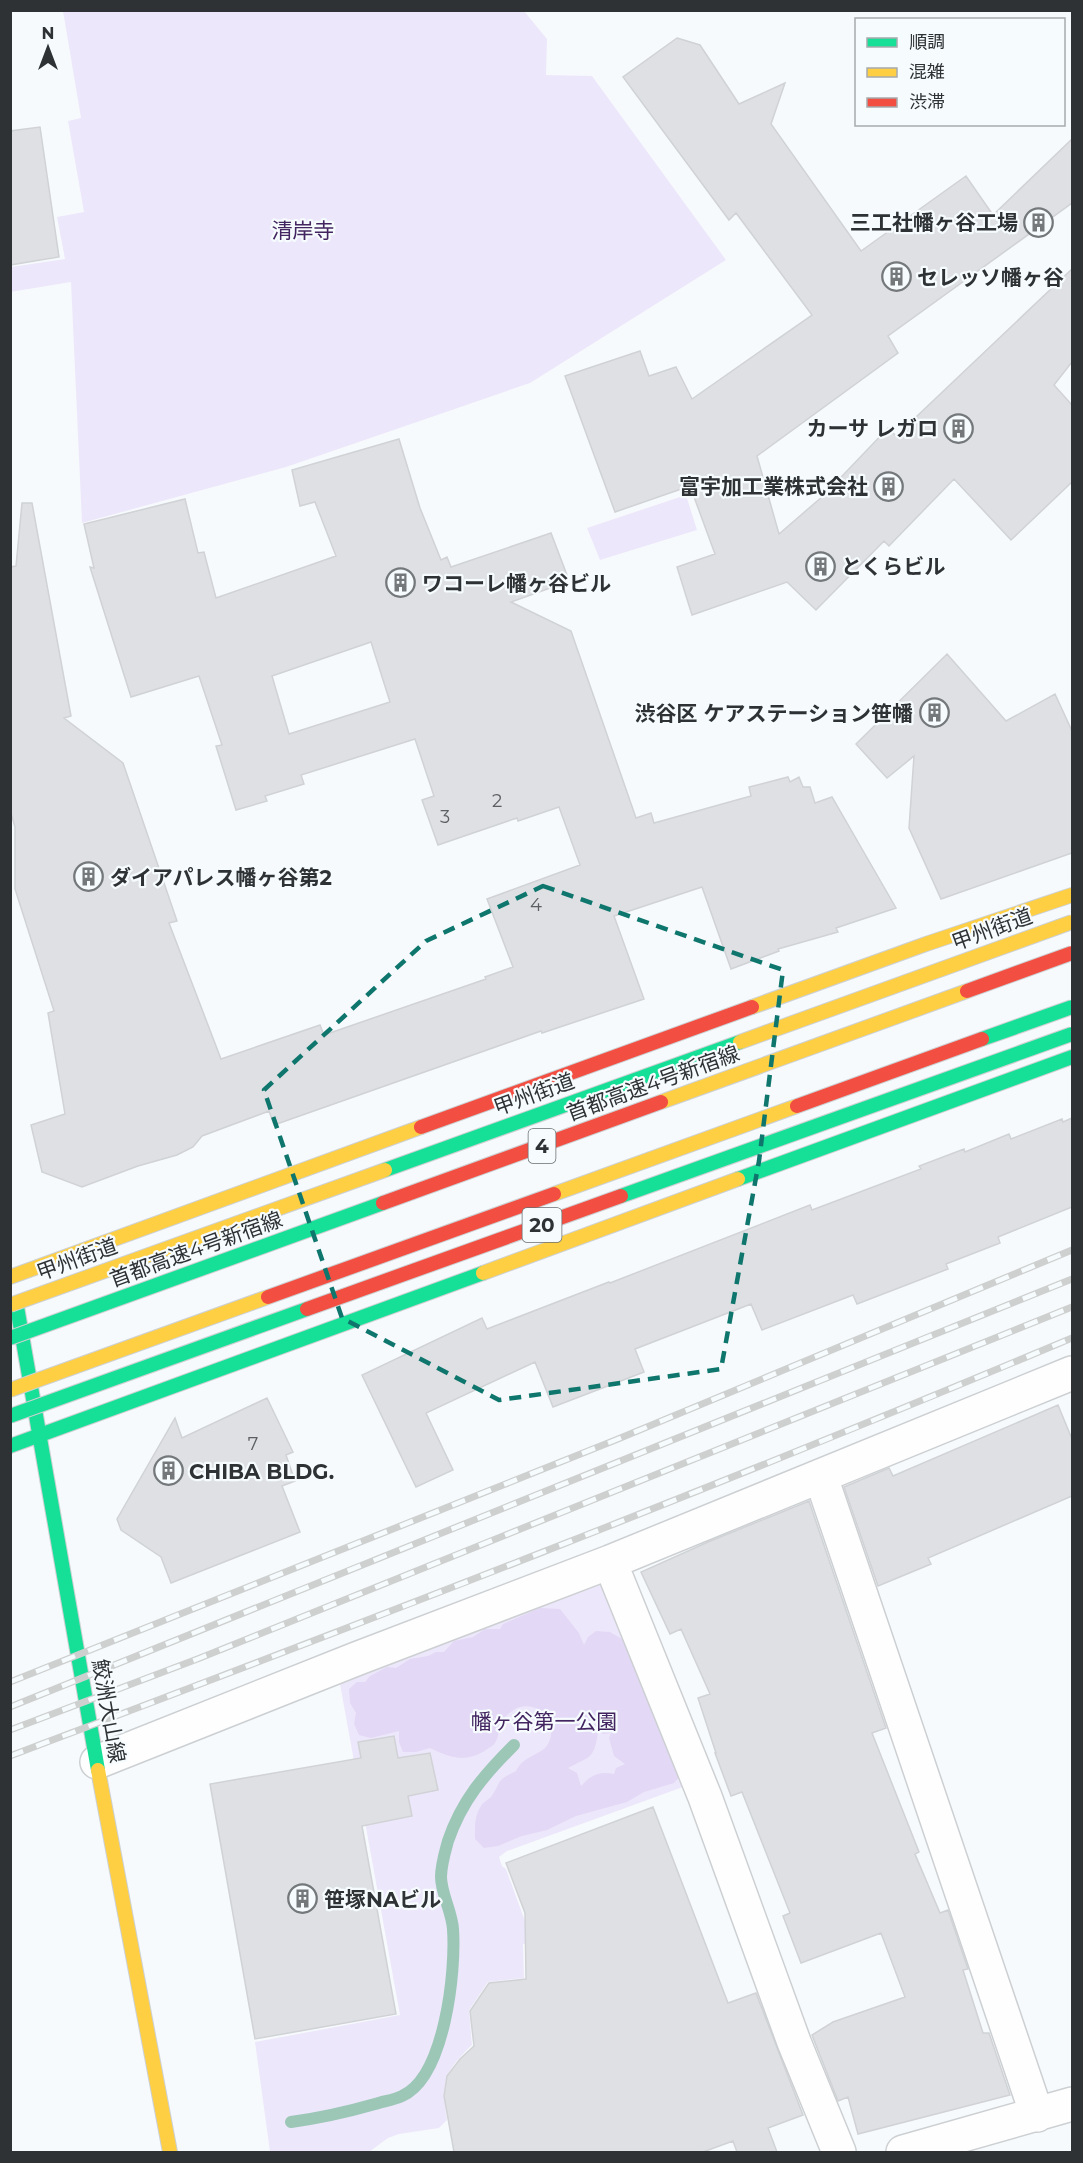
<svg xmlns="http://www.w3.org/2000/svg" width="1083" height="2163" font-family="Montserrat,'Noto Sans JP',sans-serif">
<rect width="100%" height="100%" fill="#f7fafc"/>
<path fill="#ede7fb" d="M63,11H524L547,39L546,75L592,76L726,260L530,383L286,467L82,523L71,282L10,292L11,267L65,259L57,217L84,212L68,121L81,118Z
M686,495L697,530L600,560L587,528Z
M607,1578L694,1783L507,1851L499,1857L502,1866L506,1869L533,1943L523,1944L524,1978L488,1982L469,2010L472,2045C444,2072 441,2081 447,2120L439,2128L399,2134L388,2138L369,2152H270L255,2042L400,2015L340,1684Z"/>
<path fill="#e3d8f5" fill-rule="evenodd" d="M540,1608L560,1609L579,1633L584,1645L588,1637L596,1631L610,1632L622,1639L681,1775L674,1783L644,1792L627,1802L576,1816L547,1830L522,1836L498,1846L484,1848L475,1839C475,1827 474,1817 481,1806C483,1802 488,1800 491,1797C502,1781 495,1781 516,1771C524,1754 543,1756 549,1742C558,1721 539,1700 517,1708C510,1712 501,1719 499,1728C498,1733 499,1736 496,1741C494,1746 490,1747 486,1750C466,1763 450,1758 430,1748L416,1752H403L399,1742V1731L371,1738L359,1735L354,1724L356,1713L350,1703L349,1689L357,1682H365L370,1676L387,1667L396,1668L410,1659L428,1656L436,1652H444L454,1641L473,1637L485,1629H500L503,1624ZM598,1732L604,1734L611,1733L609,1738L614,1756L625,1764L616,1768L614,1774C599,1771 591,1775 581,1786L577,1773L568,1768C590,1756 594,1760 598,1732Z"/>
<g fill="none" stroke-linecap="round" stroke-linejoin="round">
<path stroke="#9cc7b7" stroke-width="12" d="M291,2122C320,2118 347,2112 375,2104C384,2101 394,2100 402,2096C445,2077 456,1971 453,1929C452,1912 441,1893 441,1877C441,1865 445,1852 448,1841C462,1800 484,1775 514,1745"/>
</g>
<path fill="#dee0e3" stroke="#d0d2d5" stroke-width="1.5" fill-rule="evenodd" d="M677,38L700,45L739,104L785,83L771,124L861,251L966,176L993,215L1072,139V203L888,336L898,353L757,456L779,534L823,496L888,428L896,436L1072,269V362L1054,385L1072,405V482L1011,540L954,479L889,546L884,541L816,610L787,582L692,615L677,567L715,554L690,486L615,512L565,376L640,351L649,376L676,367L692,399L812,315L736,213L729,220L623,77Z
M40,127L59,257L10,265V131Z
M399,439L420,508L441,560L447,557L451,567L551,533L567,575L561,577L564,583L511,602L571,631L636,818L651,813L654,823L751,796L749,787L788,777L790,782L799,777L803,787H810L815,803L832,797L896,908L836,928L838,932L778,949L779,951L731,969L702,887L614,916L644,999L542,1033L541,1031L274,1125L269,1111L202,1136L193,1147L177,1155L138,1166L82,1187L42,1172L31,1125L65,1114L48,1013L54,1011L15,889V827L10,810V567L16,566L22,503H32L71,716L64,718L123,763L177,921L169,923L221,1059L320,1025L324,1035L486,979L485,977L513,967L487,899L580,865L559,807L518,821L517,818L438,845L422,800L434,796L415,739L301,775L304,784L265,796L267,801L236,810L216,746L222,745L199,676L131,697L90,567L94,568L84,524L185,499L198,553L204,552L216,598L336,556L315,502L300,506L292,470ZM371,642L390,702L289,734L272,676Z
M947,654L1006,721L1055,694L1072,731V853L941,899L909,828L914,756L887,778L856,744Z
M1072,1118V1207L998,1237L1000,1243L946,1264L948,1269L857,1304L853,1295L762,1330L751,1304L635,1349L644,1372L553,1407L535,1362L426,1413L453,1470L416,1487L362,1375L482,1318L487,1329L609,1282L610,1283L810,1205L812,1210L921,1169L919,1166L964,1149L965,1152L1009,1134L1011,1139L1062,1119L1063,1122Z
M267,1398L293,1452L286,1455L295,1481L282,1486L300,1532L171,1583L161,1557L121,1530L117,1519L175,1418L182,1438Z
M1058,1405L1072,1439V1496L928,1558L931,1564L878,1586L844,1487L889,1468L893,1476Z
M809,1501L886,1728L872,1733L919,1852L915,1854L940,1913L948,1910L968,1969L963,1970L983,2033H989L1010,2095L858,2134L848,2097L838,2101L812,2035L833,2022L905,1997L881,1933L801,1963L783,1916L790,1913L742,1792L731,1796L715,1753H716L698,1698L710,1694L681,1629L670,1634L641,1572L708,1542Z
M394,1736L398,1758L430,1753L438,1790L408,1796L412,1816L362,1826L396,2014L255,2039L210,1784L361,1758L358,1742Z
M653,1807L728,2003L756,1993L803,2115L768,2128L777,2152H737L733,2141L703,2152H454L444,2096L447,2076L460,2059L474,2046L470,2011L489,1983L526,1979L525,1913L506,1863Z"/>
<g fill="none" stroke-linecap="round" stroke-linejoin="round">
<defs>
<path id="street" d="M821,1477L1037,2115
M610,1562L705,1797L794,2042L839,2152
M97,1762L356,1659L610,1562L1072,1373
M903,2152L1072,2104"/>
<path id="fast" d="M738,1179L1072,1057
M17,1307L98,1770
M10,1446L483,1273"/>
<path id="slow" d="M752,1007L926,944L1072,895
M483,1273L738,1179
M10,1277L421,1127
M98,1770L170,2152"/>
<path id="jam" d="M421,1127L752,1007"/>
</defs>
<use href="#street" stroke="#cdd0d2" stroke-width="36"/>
<use href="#fast" stroke="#cdd0d2" stroke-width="16"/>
<use href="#slow" stroke="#cdd0d2" stroke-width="16"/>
<use href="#jam" stroke="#cdd0d2" stroke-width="16"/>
<use href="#street" stroke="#fefeff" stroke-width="33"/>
<use href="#fast" stroke="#16e098" stroke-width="14"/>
<use href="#slow" stroke="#ffcf43" stroke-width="14"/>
<use href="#jam" stroke="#f24e42" stroke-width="14"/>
<defs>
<path id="rail" d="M10,1682L618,1439L1072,1250
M10,1707L1072,1279
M10,1730L200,1658L1072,1307
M10,1756C366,1622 722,1485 1072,1338"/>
</defs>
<use href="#rail" stroke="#ced0d0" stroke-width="7"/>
<use href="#rail" stroke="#f6fbfd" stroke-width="4.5" stroke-dasharray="14" stroke-linecap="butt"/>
<defs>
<path id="fast-bridge" d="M982,1039L1072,1007
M385,1170L740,1042
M621,1196L1072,1034
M10,1338L383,1203
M10,1416L307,1309"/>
<path id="slow-bridge" d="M740,1042L1072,922
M661,1102L967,991
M554,1194L797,1106
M10,1305L385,1170
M10,1390L268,1297"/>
<path id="jam-bridge" d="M967,991L1072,953
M797,1106L982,1039
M383,1203L661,1102
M268,1297L554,1194
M307,1309L621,1196"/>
</defs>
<use href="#fast-bridge" stroke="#cdd0d2" stroke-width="16" stroke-linecap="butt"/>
<use href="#slow-bridge" stroke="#cdd0d2" stroke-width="16" stroke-linecap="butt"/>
<use href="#jam-bridge" stroke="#cdd0d2" stroke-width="16" stroke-linecap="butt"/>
<use href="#fast-bridge" stroke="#16e098" stroke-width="14"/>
<use href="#slow-bridge" stroke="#ffcf43" stroke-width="14"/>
<use href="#jam-bridge" stroke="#f24e42" stroke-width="14"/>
</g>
<path fill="none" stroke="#0f766e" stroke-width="4.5" stroke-dasharray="12 8" stroke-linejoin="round" d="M543,886L783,970L759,1161L721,1369L499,1400L342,1318L264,1090L426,941Z"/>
<defs>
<symbol id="building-ring" viewBox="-11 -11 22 22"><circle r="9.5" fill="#f6fbfd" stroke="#74787b" stroke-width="1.5"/><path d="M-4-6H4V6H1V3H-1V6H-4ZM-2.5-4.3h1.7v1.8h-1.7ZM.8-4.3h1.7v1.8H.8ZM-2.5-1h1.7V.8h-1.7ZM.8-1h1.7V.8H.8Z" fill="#74787b"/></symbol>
</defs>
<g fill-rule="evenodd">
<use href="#building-ring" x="1022" y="206" width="33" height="33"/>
<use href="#building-ring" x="880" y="260" width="33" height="33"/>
<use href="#building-ring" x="942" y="412" width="33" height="33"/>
<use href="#building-ring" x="872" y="470" width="33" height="33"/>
<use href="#building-ring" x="804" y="550" width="33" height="33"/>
<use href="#building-ring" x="384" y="566" width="33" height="33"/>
<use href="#building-ring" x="918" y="696" width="33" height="33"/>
<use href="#building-ring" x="72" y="860" width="33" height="33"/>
<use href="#building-ring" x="152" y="1454" width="33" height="33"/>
<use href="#building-ring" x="286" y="1882" width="33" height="33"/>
</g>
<g text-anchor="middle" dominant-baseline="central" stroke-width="4.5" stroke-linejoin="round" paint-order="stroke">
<g font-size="18" fill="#5b5e62">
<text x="497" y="801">2</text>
<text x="445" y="817">3</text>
<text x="536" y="905">4</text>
<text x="253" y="1444">7</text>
</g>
<g fill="#f6fbfd" stroke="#6a6e71" stroke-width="1.5">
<rect x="528.5" y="1129" width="27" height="34" rx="4.5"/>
<rect x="522.5" y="1208" width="39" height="34" rx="4.5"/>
</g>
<g font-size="20" font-weight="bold" fill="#2e3235">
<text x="542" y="1146">4</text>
<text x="542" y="1225">20</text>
</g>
<g font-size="21" font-weight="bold" fill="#2e3235" stroke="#f6fbfd" text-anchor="start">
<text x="1018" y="222" text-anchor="end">三工社幡ヶ谷工場</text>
<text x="917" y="277">セレッソ幡ヶ谷</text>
<text x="938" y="428" text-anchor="end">カーサ レガロ</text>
<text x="868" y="486" text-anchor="end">富宇加工業株式会社</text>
<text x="841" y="566">とくらビル</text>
<text x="422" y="583">ワコーレ幡ヶ谷ビル</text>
<text x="913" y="713" text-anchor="end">渋谷区 ケアステーション笹幡</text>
<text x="110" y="877">ダイアパレス幡ヶ谷第2</text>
<text x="189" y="1471">CHIBA BLDG.</text>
<text x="324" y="1899">笹塚NAビル</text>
</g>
<g font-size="21" fill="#422560" stroke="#f6fbfd">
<text x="303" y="230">清岸寺</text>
<text x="544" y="1721">幡ヶ谷第一公園</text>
</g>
<g font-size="21" fill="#2e3235" stroke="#f6fbfd">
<text transform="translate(992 929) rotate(-20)">甲州街道</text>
<text transform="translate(653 1083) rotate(-20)">首都高速4号新宿線</text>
<text transform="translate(534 1094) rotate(-20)">甲州街道</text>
<text transform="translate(196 1249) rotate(-20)">首都高速4号新宿線</text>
<text transform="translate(77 1259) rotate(-20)">甲州街道</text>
<text transform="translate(109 1711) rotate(80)">鮫洲大山線</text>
</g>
</g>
<rect width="1083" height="2163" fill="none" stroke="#2e3235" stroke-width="24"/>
<rect x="855" y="18" width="210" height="108" fill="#f6fbfd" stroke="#a6abad" stroke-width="1.5"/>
<rect x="867" y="38" width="30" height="9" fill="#16e098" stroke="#a6abad" stroke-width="1.5"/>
<text x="909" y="48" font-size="18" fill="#2e3235">順調</text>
<rect x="867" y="68" width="30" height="9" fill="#ffcf43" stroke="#a6abad" stroke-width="1.5"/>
<text x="909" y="78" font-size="18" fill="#2e3235">混雑</text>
<rect x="867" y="98" width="30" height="9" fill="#f24e42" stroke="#a6abad" stroke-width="1.5"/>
<text x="909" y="108" font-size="18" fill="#2e3235">渋滞</text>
<g transform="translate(48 48)" stroke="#f6fbfd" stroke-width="4.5" paint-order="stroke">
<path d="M0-4.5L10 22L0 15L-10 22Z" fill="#2e3235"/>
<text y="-9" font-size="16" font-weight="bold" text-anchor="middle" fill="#2e3235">N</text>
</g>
</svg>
